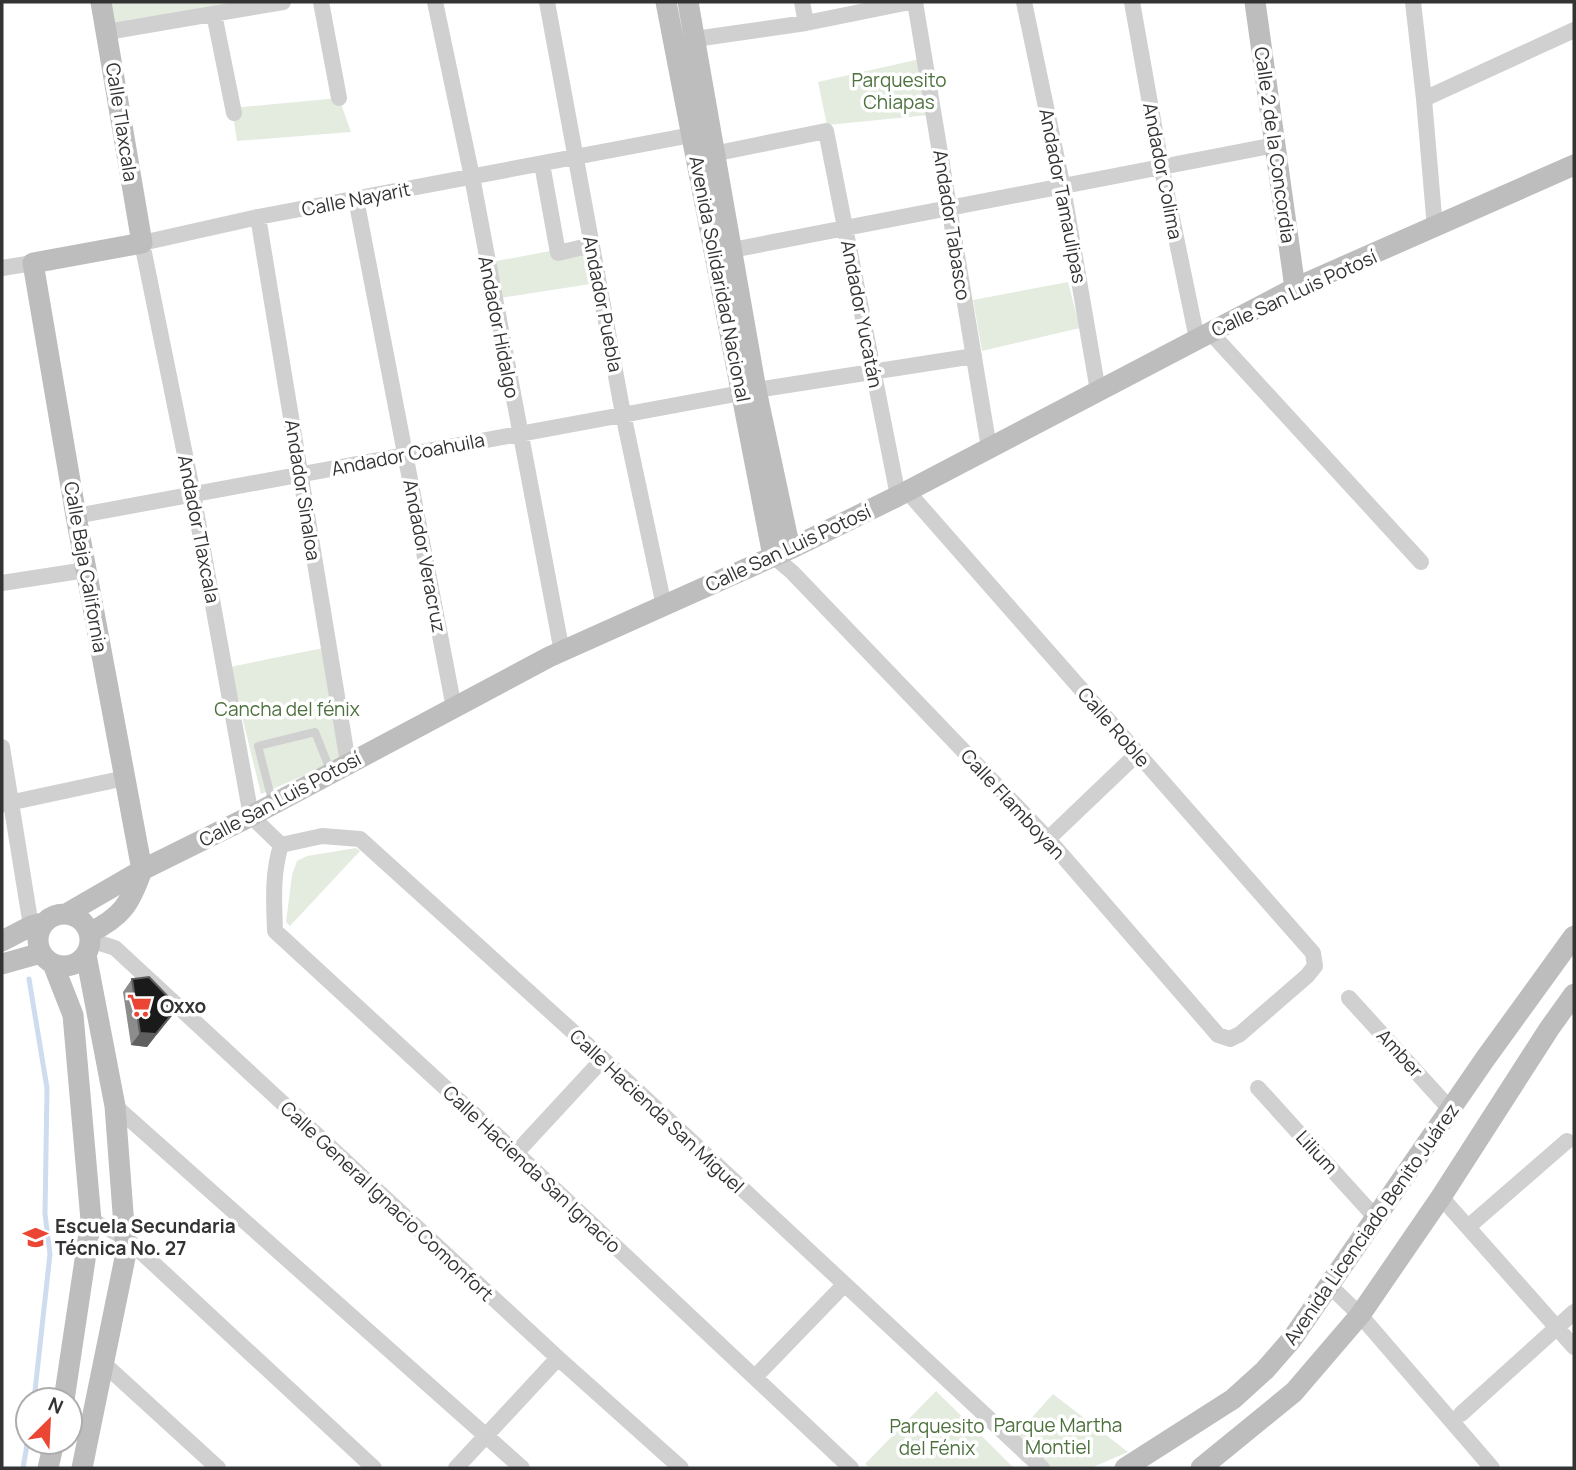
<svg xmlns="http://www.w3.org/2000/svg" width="1576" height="1470" font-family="Manrope,sans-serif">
<rect width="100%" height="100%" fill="#fff"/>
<path fill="#e4ecdf" d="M101,2H284L121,31Z
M920,59L929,115L827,125L818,82Z
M339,98L351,132L237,141L232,108Z
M588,244L597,283L493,299L486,263Z
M1068,282L1080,328L982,351L973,300Z
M323,648L342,759L261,794L230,667Z
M356,848L360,851L290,926L286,922L292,875L297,861L307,856Z
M936,1391L1014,1468H870L865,1464Z
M1053,1394L1128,1452L1091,1468H1051L1015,1436Z"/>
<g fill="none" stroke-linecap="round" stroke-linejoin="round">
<path stroke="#cedcef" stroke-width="5" d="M29,979L47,1088L45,1214L50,1254L34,1400
M23,1468L28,1439"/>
<path stroke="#d0d0d0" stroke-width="8" d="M273,804L258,746L315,732L331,772"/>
<path stroke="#d0d0d0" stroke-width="16" d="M321,2L339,98
M435,2L472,177L562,652
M547,2L623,414L664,606
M802,2L806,23
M915,2L989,448
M1024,2L1063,188L1098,391
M1132,2L1161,165L1197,339
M1413,2L1424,99L1435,228
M214,14L234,113
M107,32L283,2
M695,39L806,23L910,2
M1424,99L1574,30
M703,156L826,131L898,496
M542,164L558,253L592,245
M356,199L454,708
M258,217L348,763
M732,250L1275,145
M2,268L33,263
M1210,332L1421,562
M756,390L974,356
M76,516L741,393
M773,556L792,572L1048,839L1218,1035L1230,1039L1240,1034L1307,976L1315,966L1313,953L907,491
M2,583L86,570
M2,747L31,926
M4,804L125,778
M1048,839L1137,754
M281,845L251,816L193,494L142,243L258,217L702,133
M281,845L322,836L360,839L603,1059L1042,1468
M281,845C272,874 274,901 275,931L516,1153L851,1468
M90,940L115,948L558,1358L681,1468
M1349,998L1450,1109
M1258,1088L1375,1217
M115,1106L522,1468
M516,1153L603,1059
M1441,1197L1574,1347
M91,1220L126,1238L374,1468
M1468,1227L1567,1141
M1330,1286L1360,1315L1492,1468
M103,1363L218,1468
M755,1377L844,1285
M1461,1414L1574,1312
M456,1468L558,1358"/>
<path stroke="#bdbdbd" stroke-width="21" d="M666,2L773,556
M688,2L756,390L790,549
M1255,2L1295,288
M66,914L142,870L251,816L549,657L790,549L898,496L1295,288L1574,165
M38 940a26 26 0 1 1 52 0a26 26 0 1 1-52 0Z
M89,933C122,917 130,904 142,870L76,516L33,263L142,243L101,2
M2,941L31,926L43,923
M2,964L41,953
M53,964L73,1015L91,1220L64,1400
M48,1468L54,1442
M82,1468L126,1253L115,1106L86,955
M1125,1468L1233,1399L1265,1370L1292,1339L1485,1059L1574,936
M1201,1468L1294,1392L1360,1315L1441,1197L1549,1029L1574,994"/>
</g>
<path fill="#8c8c8c" d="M132,979L178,1007L147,1047L131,1045L123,992Z"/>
<path fill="#5f5f5f" d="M178,1007L147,1047L131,1045L140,1033Z"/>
<path fill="#1a1a1a" stroke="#5f5f5f" stroke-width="2" d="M149,977L178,1007L156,1034L140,1033L132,979Z"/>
<defs>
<symbol id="supermarket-bare" viewBox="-9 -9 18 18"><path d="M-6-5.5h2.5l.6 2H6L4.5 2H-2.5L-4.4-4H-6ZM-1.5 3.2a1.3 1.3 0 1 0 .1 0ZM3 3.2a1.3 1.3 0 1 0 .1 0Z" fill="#eb4634" stroke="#fff" stroke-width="2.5" paint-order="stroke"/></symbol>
<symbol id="school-bare" viewBox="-9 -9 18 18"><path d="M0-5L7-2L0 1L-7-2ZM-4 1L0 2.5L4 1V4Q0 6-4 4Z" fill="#eb4634" stroke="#fff" stroke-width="2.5" paint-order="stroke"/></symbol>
</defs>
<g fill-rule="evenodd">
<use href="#supermarket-bare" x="122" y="988" width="35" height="35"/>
<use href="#school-bare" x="18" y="1220" width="35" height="35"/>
</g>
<g text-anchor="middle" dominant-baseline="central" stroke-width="7" stroke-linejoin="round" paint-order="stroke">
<g font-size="19" fill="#4d713d" stroke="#fff">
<text x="899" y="80">Parquesito<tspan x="899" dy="22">Chiapas</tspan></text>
<text x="287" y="709">Cancha del fénix</text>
<text x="1058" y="1425">Parque Martha<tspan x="1058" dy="22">Montiel</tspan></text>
<text x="937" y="1426">Parquesito<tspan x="937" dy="22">del Fénix</tspan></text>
</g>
<g font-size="19" fill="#333" stroke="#fff">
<text transform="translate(122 122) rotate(81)">Calle Tlaxcala</text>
<text transform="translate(1275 145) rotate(82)">Calle 2 de la Concordia</text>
<text transform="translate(1163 171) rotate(79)">Andador Colima</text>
<text transform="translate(1063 196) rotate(79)">Andador Tamaulipas</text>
<text transform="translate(356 199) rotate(-11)">Calle Nayarit</text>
<text transform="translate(952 225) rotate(81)">Andador Tabasco</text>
<text transform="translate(720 279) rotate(79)">Avenida Solidaridad Nacional</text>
<text transform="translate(1294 293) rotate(-25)">Calle San Luis Potosí</text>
<text transform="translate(603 304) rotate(79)">Andador Puebla</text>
<text transform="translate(862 314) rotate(79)">Andador Yucatán</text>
<text transform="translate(499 327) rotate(79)">Andador Hidalgo</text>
<text transform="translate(408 454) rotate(-11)">Andador Coahuila</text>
<text transform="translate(303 490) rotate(81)">Andador Sinaloa</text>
<text transform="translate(199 529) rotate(79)">Andador Tlaxcala</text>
<text transform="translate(788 548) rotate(-25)">Calle San Luis Potosí</text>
<text transform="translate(425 556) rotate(79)">Andador Veracruz</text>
<text transform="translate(86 567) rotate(80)">Calle Baja California</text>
<text transform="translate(1114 727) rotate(49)">Calle Roble</text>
<text transform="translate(280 799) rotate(-28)">Calle San Luis Potosí</text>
<text transform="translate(1013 804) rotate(47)">Calle Flamboyan</text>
<text transform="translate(1400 1053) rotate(48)">Amber</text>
<text transform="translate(657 1111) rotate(43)">Calle Hacienda San Miguel</text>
<text transform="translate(1317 1152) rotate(47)">Lilium</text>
<text transform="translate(532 1169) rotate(43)">Calle Hacienda San Ignacio</text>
<text transform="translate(387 1201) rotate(43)">Calle General Ignacio Comonfort</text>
<text transform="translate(1371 1224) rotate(-55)">Avenida Licenciado Benito Juárez</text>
</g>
<g font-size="19" font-weight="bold" fill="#333" stroke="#fff" text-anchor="start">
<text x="160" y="1006">Oxxo</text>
<text x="55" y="1226">Escuela Secundaria<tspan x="55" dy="22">Técnica No. 27</tspan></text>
</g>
</g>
<rect width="1576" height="1470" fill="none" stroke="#333333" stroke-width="7"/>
<g transform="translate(49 1421) rotate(24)"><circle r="33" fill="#ffffff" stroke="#adadad" stroke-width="2"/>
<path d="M0-5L12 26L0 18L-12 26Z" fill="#eb4634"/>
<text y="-10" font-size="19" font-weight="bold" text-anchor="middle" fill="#333333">N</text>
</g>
</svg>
